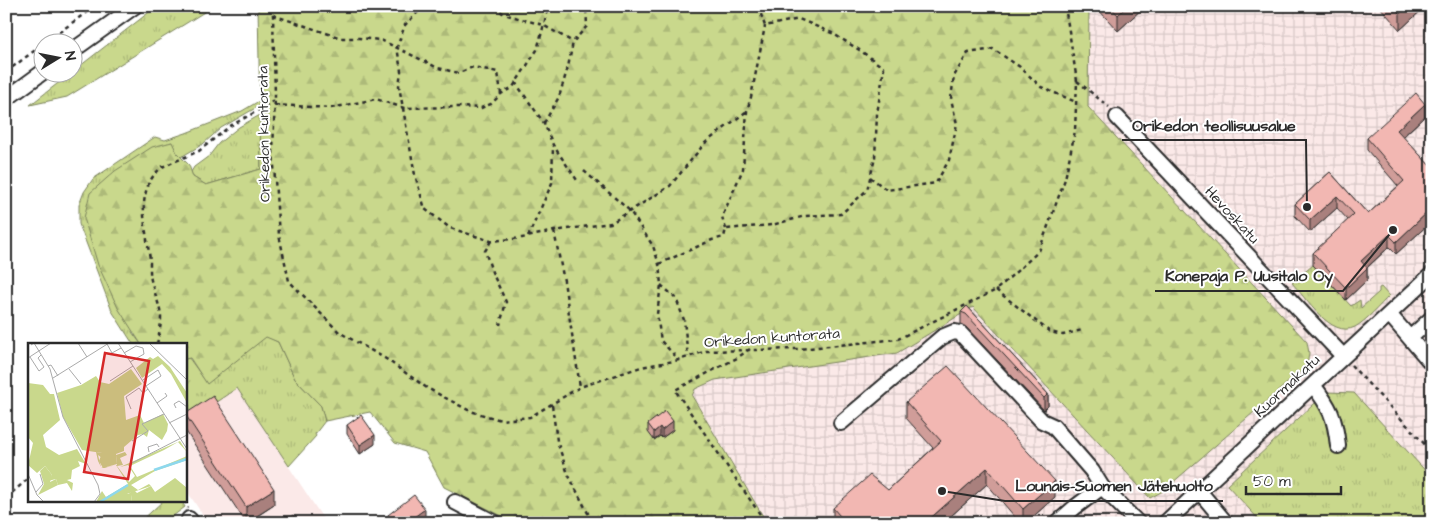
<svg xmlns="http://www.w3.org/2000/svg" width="1438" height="529" font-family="'Architects Daughter',sans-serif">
<defs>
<pattern id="industrial-grid" width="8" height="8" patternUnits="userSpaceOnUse" patternTransform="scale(1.25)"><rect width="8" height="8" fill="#fbe9e8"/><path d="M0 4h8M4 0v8" fill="none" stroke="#d7c8c7"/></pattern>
<pattern id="grass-tufts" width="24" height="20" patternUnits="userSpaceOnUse" patternTransform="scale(1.25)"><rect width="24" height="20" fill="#c9d88c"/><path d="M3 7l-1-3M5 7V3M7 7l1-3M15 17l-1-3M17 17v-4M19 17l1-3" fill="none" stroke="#adba79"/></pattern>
<pattern id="forest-firs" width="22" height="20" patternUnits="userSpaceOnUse" patternTransform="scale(1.25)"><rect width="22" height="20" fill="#c9d88c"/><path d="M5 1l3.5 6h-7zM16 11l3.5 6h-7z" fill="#adba79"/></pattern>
</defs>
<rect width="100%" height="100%" fill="#fff"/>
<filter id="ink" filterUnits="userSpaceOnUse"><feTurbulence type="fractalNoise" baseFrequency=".02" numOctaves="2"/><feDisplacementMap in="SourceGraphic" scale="10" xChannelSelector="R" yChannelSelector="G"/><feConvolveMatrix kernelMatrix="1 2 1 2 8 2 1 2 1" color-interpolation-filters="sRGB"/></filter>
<g filter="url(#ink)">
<path fill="#fbe9e8" d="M237,388L326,523H208L185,488V423Z"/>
<path fill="url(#industrial-grid)" d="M1089,6H1432V523H767L692,396L695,389L715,380L897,352L973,307L1150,498L1163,491L1307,366L1309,353L1307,342L1088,107Z"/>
<path fill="url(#grass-tufts)" stroke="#7a825c" d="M157,6H214L67,97L30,105Z
M259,101V106L221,128L203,144L181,157L177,153L132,332L141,344H133L112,311L79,224V205L84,192L93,179L155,137L165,140L186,133L242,111Z
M260,115L261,169L206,185L193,177L191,172L194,167L209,156L219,143L239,127Z
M1313,265L1351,306L1360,300L1361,308L1379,292V288L1381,287L1389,296C1380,305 1366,321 1355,327C1331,339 1306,298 1292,283Z
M266,336L278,342L295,379L321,406L325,421L315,434L316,436L289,466L237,388L185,423V359L189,358L207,383Z
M1327,392L1354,393L1432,478V523H1262L1227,485Z
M164,500H181L185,507L173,516L169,523H164L163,521L161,523H139Z"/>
<path fill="url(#forest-firs)" stroke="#7a825c" d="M258,6H1089L1088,107L1307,342L1309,353L1307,366L1163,491L1150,498L973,307L897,353L715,380L695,389L692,396L767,523H510L504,517L444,487L425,452L395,443L370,412L325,421L321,406L295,379L278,342L266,337L207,384L190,358L185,359V344H141L118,308L98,265L84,218L90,193L115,171L152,147L172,142L177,153L189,165L193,177L206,185L261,169Z"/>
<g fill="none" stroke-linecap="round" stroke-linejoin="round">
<defs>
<path id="minor" d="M72,51L135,6
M6,99L43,72
M1117,117L1343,356
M1389,314L1432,364
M1410,338L1432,318
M1313,385C1330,407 1335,417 1338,446
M841,423L942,337L954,332L960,333L1042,421L1053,426L1092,471L1102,487L1074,508L1057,523
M1102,487L1138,523
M1199,491L1226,523
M455,502L495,523
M189,519L192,523
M1165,523L1432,274"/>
</defs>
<use href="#minor" stroke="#2b2b2b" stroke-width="18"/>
<path stroke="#2b2b2b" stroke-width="2.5" stroke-dasharray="4 4" stroke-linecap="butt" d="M271,6L273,15L275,96L273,152L279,235L289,281L339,332L386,359L427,388L470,411L501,420L530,417L580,387L641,367L679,360L706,351L799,349L898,339L996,290L1039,251L1065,179L1075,131L1077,81L1065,6
M424,6L405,25L397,47L401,71L399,86L415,175L425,209L450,228L491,241L522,238L554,231L611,223L670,186L705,143L747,111
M494,6L504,14L543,25L573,42
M273,15L341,38H359L381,40L438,68L459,73L473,67L498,72L501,94
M46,42L95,6
M6,72L42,45
M1077,81L1109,107
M515,82L544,123L553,145L579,183
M275,105L331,108L376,99L404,108L459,107L481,108L491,104L501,94L513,87L537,50L549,6
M544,123L559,97L568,67L573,42L587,26L586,6
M584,171L630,211L653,246L659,264L661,285L657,314L661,341L679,360
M870,177L887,190L936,183L949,160L957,124L951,99L954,76L968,53L993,49L1020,67L1041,87L1076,102
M726,229L722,217L743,169L747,111L751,97L765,26
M554,231L564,281L580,387
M528,237L552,183L553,146
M491,241L485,251L492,272L506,302L500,325
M659,264L712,240L724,237L726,229L772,225L805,216L841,214L867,190L875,158L877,114L884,68L861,51L832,33L799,19L765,26L758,6
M661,285L676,298L684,320L688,357
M996,290L1050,332L1063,335L1082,330
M157,344C159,335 161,326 161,317C160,305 154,292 151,280C149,271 151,262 149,253C145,223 135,189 162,167L199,151L230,126L261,109L271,103L275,97
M750,349L737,358L675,390L766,523
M1351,365L1432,452
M552,405L557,441L568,474L593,523
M6,498L29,478
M185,500L188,508"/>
<use href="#minor" stroke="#fff" stroke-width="14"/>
</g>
<path fill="#d09d99" stroke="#2b2b2b" d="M1095,6H1145L1118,31Z
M1379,6H1426L1400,30Z
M1425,116L1403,137L1432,168V221L1396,254L1389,247L1367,268V280L1346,300L1313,265V253L1348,220L1337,208L1310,232L1295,216V204L1330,172L1368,214L1398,186L1367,150V138Z
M967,306L1048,394V406L1044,410L966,327L961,324V312Z
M1432,327V350L1427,344V332Z
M906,402L1055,497L1026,523H1020L987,484L943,523H833V508L888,490L933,448L906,418Z
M185,414L274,505L247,523H246L185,430Z
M648,424L673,430L662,438L660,436L654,440L648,432Z
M347,425L375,444L360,454L347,434Z
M388,515L425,517L417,523H388Z"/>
<path fill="#a9807d" stroke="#2b2b2b" d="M1127,6H1145L1118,31V15Z
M1408,6H1426L1400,30V13Z
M1425,104V116L1397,142V130Z
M1337,196V208L1310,232V220Z
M1432,208V221L1396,254V242Z
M1389,235V247L1361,273V261Z
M1367,268V280L1346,300V288Z
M1048,394V406L1044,410V398Z
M673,421V430L662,438V430Z
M660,427V436L654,440V432Z
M375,435V444L360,454V445Z
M987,468V484L943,523H925Z
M1055,481V497L1026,523H1023V509Z
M274,489V505L246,523V507Z
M425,509V517L417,523H406Z"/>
<path fill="#f2b7b2" stroke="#2b2b2b" d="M1110,6H1127L1118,15Z
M1394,6H1408L1400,13Z
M1416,93L1425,104L1397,130L1432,168V208L1396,242L1389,235L1361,261L1367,268L1346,288L1313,253L1354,214L1337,196L1310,220L1295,204L1330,172L1368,214L1404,181L1367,138Z
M967,306L1048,394L1044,398L966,314L961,312Z
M1432,327V338L1427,332Z
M948,366L1055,481L1023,509L987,468L925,523H846L833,508L870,475L888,490L941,441L906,402Z
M213,396L274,489L246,507L185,414Z
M665,411L673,421L662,430L660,427L654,432L648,424Z
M361,415L375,435L360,445L347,425Z
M414,495L425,509L406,523H394L388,515Z
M293,515L298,523H281Z"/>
</g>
<g text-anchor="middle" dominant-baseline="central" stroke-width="4" stroke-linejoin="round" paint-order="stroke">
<g font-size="15" fill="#2b2b2b" stroke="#fff">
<text transform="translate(264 134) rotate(-91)">Orikedon kuntorata</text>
<text transform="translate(1232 215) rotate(47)">Hevoskatu</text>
<text transform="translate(772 338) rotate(-4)">Orikedon kuntorata</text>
<text transform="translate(1287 386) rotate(-43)">Kuormakatu</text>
</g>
</g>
<g transform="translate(28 343)">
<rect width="159" height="159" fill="#fff"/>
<path d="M130,13L142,24L159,50V60L143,31L134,21L114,35L108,25L122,14L125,16ZM152,98L159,109L150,99L136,107L102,123L109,134L159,113V117L127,128L103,142L110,147L121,141L123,143L99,151H103L104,159H68L74,148L78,154L100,141L88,122L76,125L73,124L70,118L68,109L74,110V115L70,112L73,124H79L88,122H89L88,112L97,109L99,112L92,115L95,122L89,123L101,139L107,133L100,122L92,124ZM17,123L24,132L22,139L28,136L30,142L10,152L16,141L12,128Z" fill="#c9d88c"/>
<path d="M103,26L114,41L96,53L98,77L112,72L116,80L135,71L140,81L139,88L134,97L121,87L119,94L115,91L110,92L96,104V108L88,111L89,121L75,125L71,118L74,110L54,107L35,74L29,50L53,42L68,33L72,39L81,41ZM0,40L15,42L22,51H26L32,77L15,92L18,104L31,112L49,106L58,121L50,118L52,123L44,127L43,136L39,137L45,140L44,148L39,140L30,142L28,136L20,138L24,132L17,123L9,130L0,122L5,100L0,94ZM147,135L159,145V159H104L103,152H99L106,147L109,150L123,143L127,149Z" fill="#c9d88c"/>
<path fill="none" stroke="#8dd8ee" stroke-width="2.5" d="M126,127L159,116M72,159L100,142"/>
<path fill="none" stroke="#aaa" stroke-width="1" d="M50,0L59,14M90,0L159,106M121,0L159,37M79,1L84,10L93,5M3,2L6,0L22,26L35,74L70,142L72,151L66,159M96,10L108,3L115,5L116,11L102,19M13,12L10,15L16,24M2,14L11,28L16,24M0,15L23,0M20,23L23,22L30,33M41,26L53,41M25,35L81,0M115,37L130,27L133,33L118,43M82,38L105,23M129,60L139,53L137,50M148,65L146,61L151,58L159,64M103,66L98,54L111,45L115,50L120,46M141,80L159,71M104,98L120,88L114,81L136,71M121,109L120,104L129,101L131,104M102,121L159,92M0,131L9,152L16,159M8,149L15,141L12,131"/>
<path fill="#d62828" fill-opacity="0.15" stroke="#d62828" stroke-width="2.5" d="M77,10L121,18L100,136L56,129Z"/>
<rect width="159" height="159" fill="none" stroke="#2b2b2b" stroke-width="2.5"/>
</g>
<path fill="none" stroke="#2b2b2b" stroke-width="2" d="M1307 207L1306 140H1122M1393 230L1343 291H1155M942 491L1005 501H1223"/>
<g fill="#2b2b2b" stroke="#fff" stroke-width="2">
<circle cx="1307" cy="207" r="5"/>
<circle cx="1393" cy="230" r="5"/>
<circle cx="942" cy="491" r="5"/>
</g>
<g font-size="16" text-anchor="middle" font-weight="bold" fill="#2b2b2b" stroke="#fff" stroke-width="4" stroke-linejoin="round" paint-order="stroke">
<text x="1214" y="131">Orikedon teollisuusalue</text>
<text x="1249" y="281">Konepaja P. Uusitalo Oy</text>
<text x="1114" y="491">Lounais-Suomen Jätehuolto</text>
</g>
<rect width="1438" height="529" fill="none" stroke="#fff" stroke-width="25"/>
<rect x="12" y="12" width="1413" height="504" fill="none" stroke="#2b2b2b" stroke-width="2" filter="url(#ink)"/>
<g transform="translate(58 58) rotate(80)"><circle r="24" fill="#ffffff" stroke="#aaaaaa"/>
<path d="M0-4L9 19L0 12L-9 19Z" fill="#2b2b2b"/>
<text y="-8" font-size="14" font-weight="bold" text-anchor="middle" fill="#2b2b2b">N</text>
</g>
<path d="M1246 486v8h95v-8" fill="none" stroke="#2b2b2b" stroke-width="2.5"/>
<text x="1253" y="486" font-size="15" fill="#2b2b2b" stroke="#ffffff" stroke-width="4" paint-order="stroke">50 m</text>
</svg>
